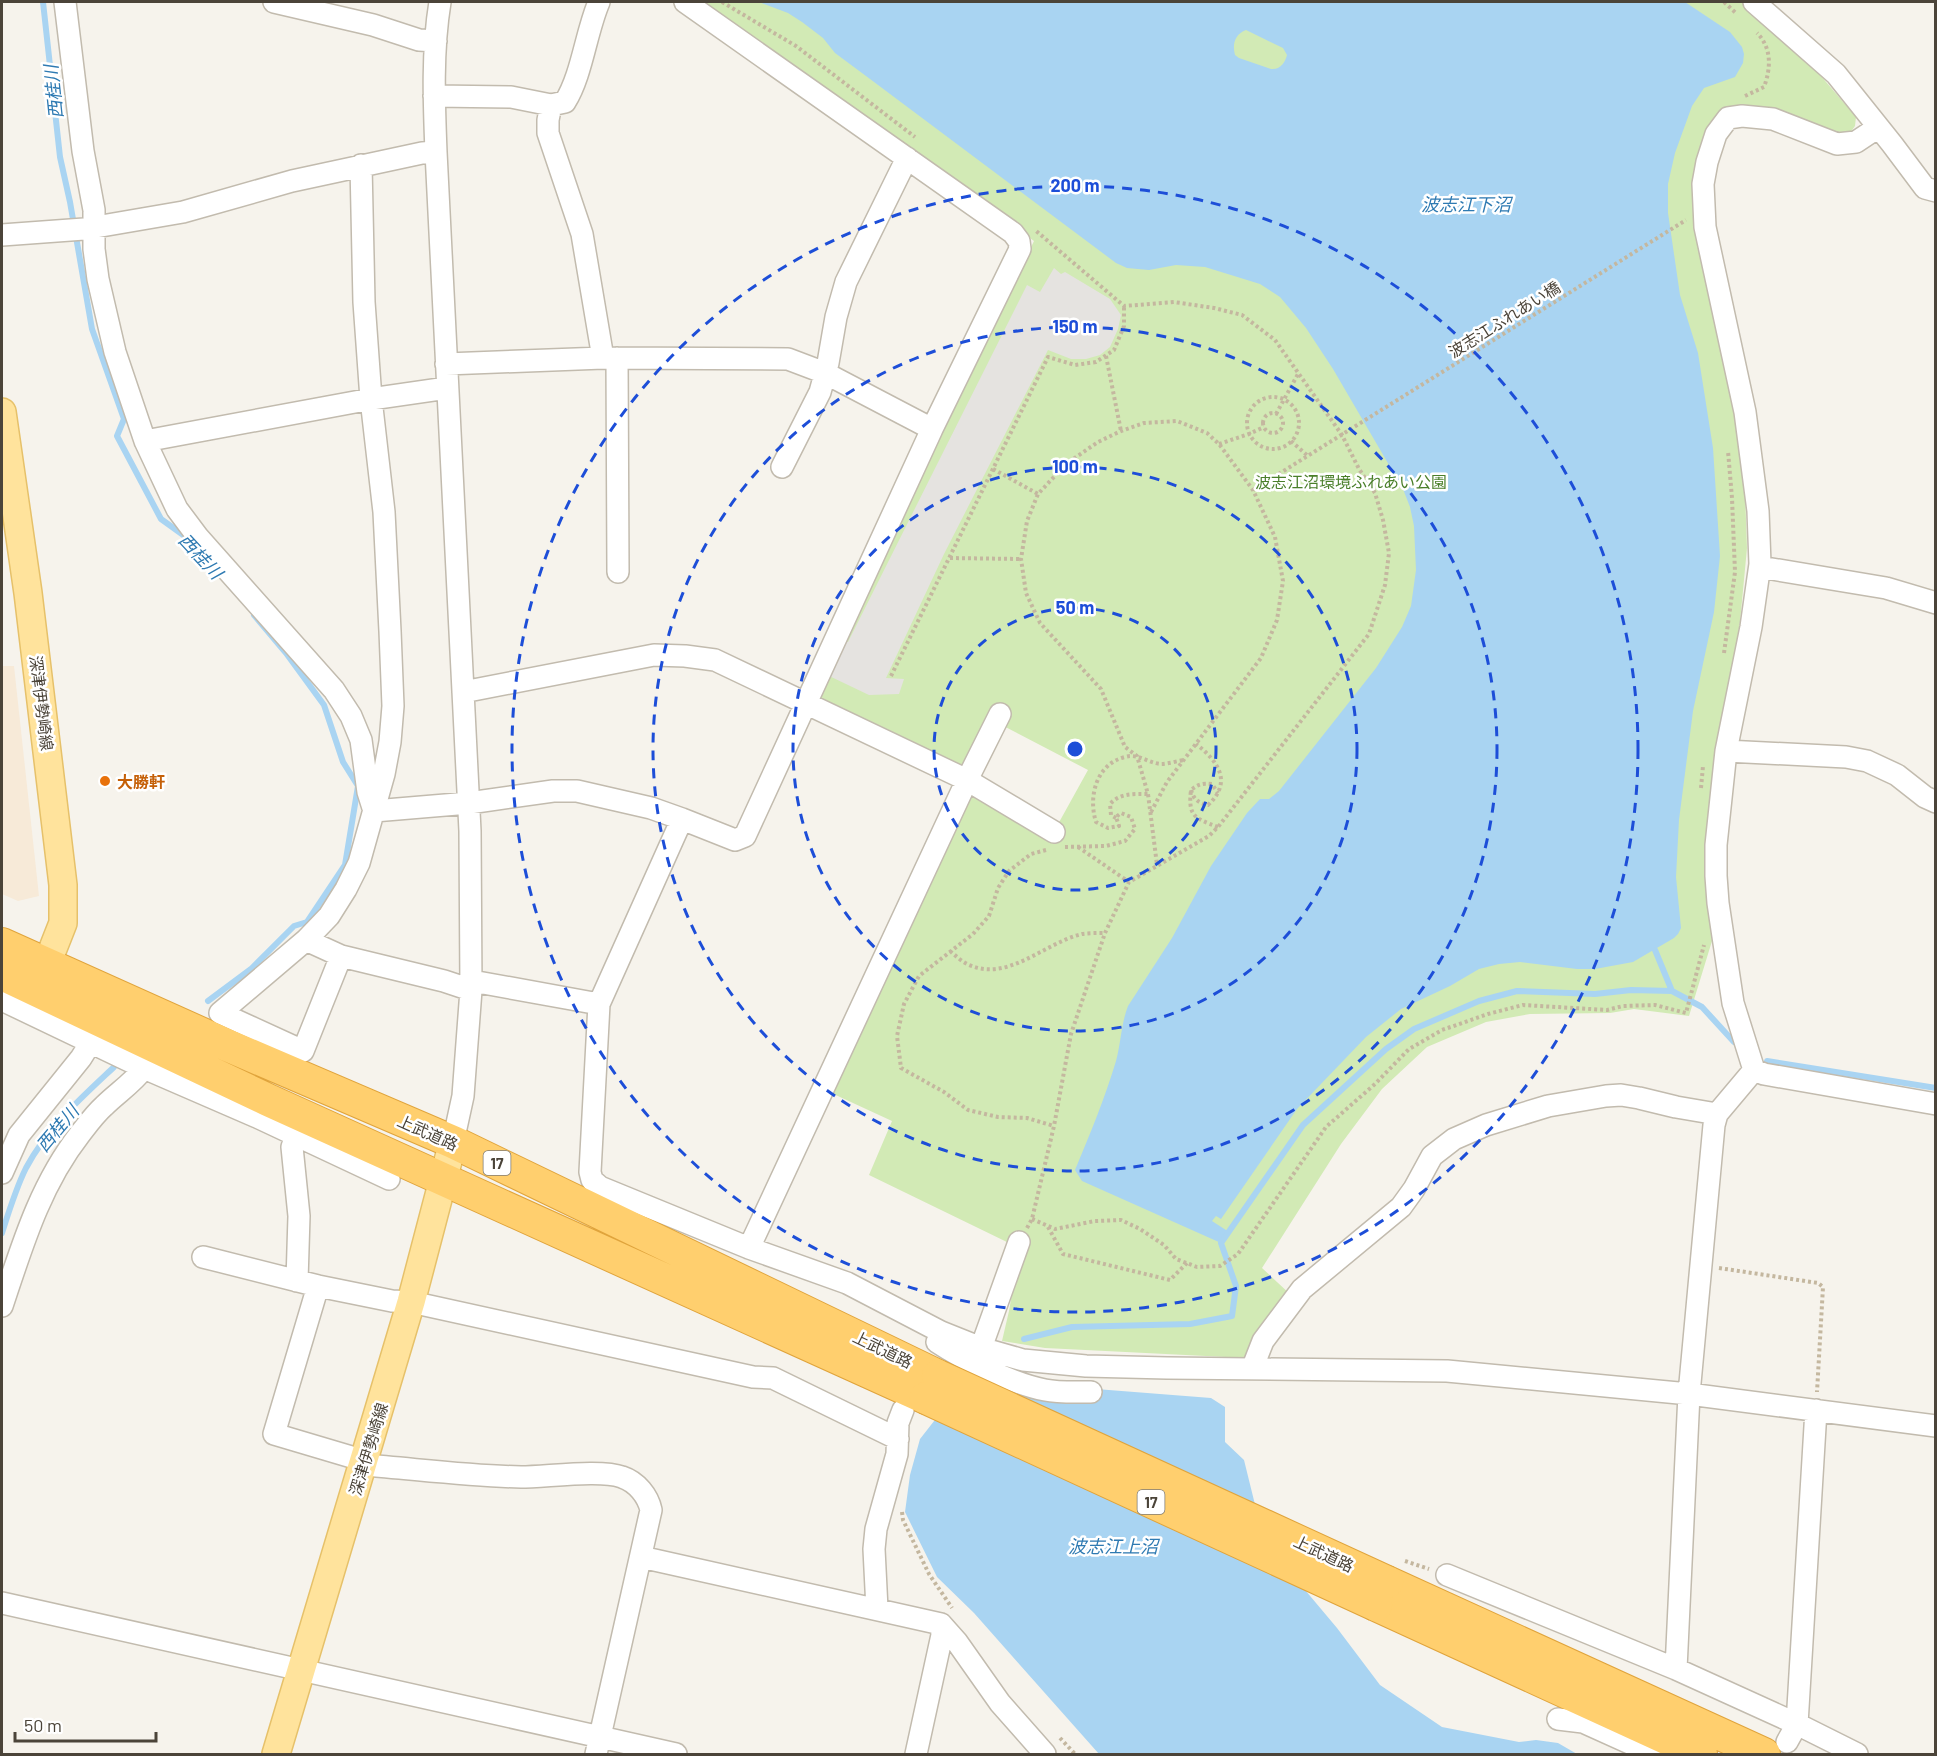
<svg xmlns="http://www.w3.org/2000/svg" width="1937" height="1756" font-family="Barlow,'Noto Sans JP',sans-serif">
<rect width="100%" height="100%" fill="#f6f3ec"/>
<path fill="#f7ead8" d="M2,666H14L39,896L18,901L2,894Z"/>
<path fill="#d2eab5" d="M704,2H1744L1815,69L1856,117L1855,126L1850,133L1839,135L1738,109L1700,160L1745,490L1747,548L1740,622L1723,721L1709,897L1712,941L1689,1016L1634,1009L1610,1013L1530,1014L1486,1022L1427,1047L1382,1089L1341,1144L1262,1268L1291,1295L1246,1358L1045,1348L1002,1341L1009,1311L1016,1270L1011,1244L869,1175L892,1121L827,1091L971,786L1052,835L1088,770L990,719L969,767L960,768L819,703L815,695L1034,241Z"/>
<path fill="#e5e3e0" d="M1054,268L1061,274L1065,272L1110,299L1121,315L1118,329L1110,347L1100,355L1086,359H1071L1048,350L944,554L886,678L904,679L899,694L869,695L825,674L840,639L848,642L1027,285L1040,292Z"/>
<path fill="#a9d4f2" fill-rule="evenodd" d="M759,2H1685L1730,32L1742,47L1744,54L1743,63L1735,77L1704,88L1692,106L1675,153L1668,184V213L1680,295L1698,353L1713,448L1720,556L1714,612L1693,711L1679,820L1676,877L1681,928L1678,934L1674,938L1633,962L1595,969H1577L1520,962L1499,964L1479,969L1450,986L1401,1009L1366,1037L1297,1109L1221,1219L1216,1216L1212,1221L1229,1232L1221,1243L1082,1181L1075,1170C1090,1134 1105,1098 1116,1061C1121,1043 1121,1024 1128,1006L1172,938L1211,866L1247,813L1260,799H1269L1279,791L1376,668L1402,627L1411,606L1416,570L1414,526L1410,507L1403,489L1333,369L1306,328L1280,297L1260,284L1205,267L1176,265L1149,270L1127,268L1116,263L866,76L835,53L823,38L802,22L788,13ZM1246,30L1283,48L1287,55C1285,63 1280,70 1271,69L1239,58L1235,55C1232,44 1235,34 1246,30Z
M1096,1389L1211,1398L1225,1407V1442L1244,1460L1264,1541L1337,1628L1380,1685L1442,1727L1519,1742L1536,1740L1558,1743L1577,1754H1099L974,1613L937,1577L905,1512L910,1475L920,1439L938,1416L1026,1394Z"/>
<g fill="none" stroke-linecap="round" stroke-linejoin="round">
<path stroke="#a9d4f2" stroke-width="6" d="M43,2L60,157L70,202L92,329L124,419L117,436L161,519L186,537
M1655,950L1672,991
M208,1001L251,969L294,926L307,922L345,865L358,786L343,762L324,705L286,653L254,615
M1767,1061L1936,1088
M2,1233C9,1211 16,1188 26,1168C48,1127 81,1098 114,1067
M1024,1339L1072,1327L1190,1324L1232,1316L1236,1286L1221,1243L1303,1125L1386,1049L1414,1029L1479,1001L1517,991L1595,994L1631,990L1672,991L1702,1007L1734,1042"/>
<defs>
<path id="minor" d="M65,2L83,151L94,210V249L98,279L115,352L145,441L177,509L198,537L334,690L351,716L361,740L368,792L374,811L469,803L553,791H577L651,808L682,819
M274,2L373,25L419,40L436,41
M440,2C432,51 434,102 436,152L470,831L471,990L463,1096L453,1142
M1754,2L1836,74L1892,144L1925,188L1936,191
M434,96L511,97L551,105L565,102C582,75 586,32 599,2
M551,105L548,120V133L582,234L603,358
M1877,128L1856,142L1837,144L1773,119L1742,116L1728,118L1716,134L1707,162L1703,184L1705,227L1745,412L1758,511L1760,564L1751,627L1726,751L1716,845V876L1718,903L1733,1003L1754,1070L1764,1074L1936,1104
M2,235L84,229L183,212L292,181L422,153L436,152
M617,358L618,572
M446,364L603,358L788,359L825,373L932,429
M145,441L371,399L447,388
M782,467L820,392L828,363L836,317L846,282L907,158
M1760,567L1886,588L1936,603
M463,692L654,655L685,656L715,660L967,780L749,1248
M1000,714L967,780L1054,832
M1726,751L1846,757L1867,761L1897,775L1925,797L1936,802
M306,940L341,956L444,981L471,990
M341,956L303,1051L220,1013L306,940L329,916L346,889L359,863L384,774L390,742L393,706L390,631L384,512L371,399L364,302L361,165
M472,981L599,1004
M2,1000L144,1068L257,1117L389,1179
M1754,1070L1717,1114L1714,1125L1689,1394L1676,1669L1797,1724L1857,1754
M296,1135L292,1147L299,1216L297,1281
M2,1173L19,1135L81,1058L91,1042
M600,1187L749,1248L847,1283L941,1332L981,1348L1023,1360L1086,1366L1167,1368L1447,1371L1689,1394L1936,1426
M587,1206L600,1187L592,1180L590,1172L599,1004L682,819L735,840L745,836L932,429L1020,249L1019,241L1013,233L685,2
M203,1257L318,1286L392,1301L411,1302L753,1377L773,1378L898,1439
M318,1286L274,1434L365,1461
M2,1306C22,1246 40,1185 80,1134C87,1125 95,1114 104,1106C117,1093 133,1083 144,1068
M937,1342C964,1360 1013,1384 1045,1390C1060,1393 1076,1392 1091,1392
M981,1348L1019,1242
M1252,1369L1263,1341L1302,1289L1401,1207L1414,1189L1432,1156L1454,1139L1486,1125L1548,1106L1606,1096L1621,1095L1639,1098L1676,1107L1717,1114
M364,1465C416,1469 469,1476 521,1477C546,1477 601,1469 622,1477C637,1482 648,1496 651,1510L596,1754
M641,1557L941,1624L942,1635L916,1754
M1447,1575L1676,1669
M2,1603L676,1754
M877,1609L874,1549L876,1529L897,1454L898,1423L903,1410
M941,1624L957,1642L1000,1703L1045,1754
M1558,1719L1583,1722L1654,1754
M1787,1742L1797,1724L1816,1410"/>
<path id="major" d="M2,412L28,593L63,885V923L39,984
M276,1754L411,1302L453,1142"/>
<path id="highway" d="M2,944L229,1046L453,1142L938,1376
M2,974L268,1100L926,1398
M1387,1582L1764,1754
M1376,1605L1701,1754"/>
</defs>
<use href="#minor" stroke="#c2bbae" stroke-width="24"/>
<use href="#major" stroke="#e6c16a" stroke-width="30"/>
<use href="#highway" stroke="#e0a43c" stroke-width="34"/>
<path stroke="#c4b79f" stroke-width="4" stroke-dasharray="3 3" stroke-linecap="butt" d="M722,2L796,46L915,137
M1724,2L1737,14
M1745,96L1764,87C1771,68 1772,48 1757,33
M1106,356L1121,431
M1247 423a26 26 0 1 1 52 0a26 26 0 1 1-52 0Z
M1263 423a10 10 0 1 1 20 0a10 10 0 1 1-20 0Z
M1276,414L1298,374
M1291,441L1308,456
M1219,444L1249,434L1264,427
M993,469L1038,494
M1253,490L1686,220
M950,558L1021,559
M1724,653L1735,572L1732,498L1728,451
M891,676L1048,357L1075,365L1096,362L1114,350L1124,326V306
M1701,788L1703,766
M1191,790C1194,800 1199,803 1208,805C1233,782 1218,761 1196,744
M1151,812L1167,782L1261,658L1277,620L1283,581L1275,537L1253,490L1219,444L1207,433L1177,421L1144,423L1121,431L1098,442L1066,464L1038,494L1027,521L1021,559L1026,593L1040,623L1101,689L1125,747L1137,756L1148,794L1157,865
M1116,818L1111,815L1110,804C1120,793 1133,794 1148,794
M1218,827C1194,818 1188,816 1191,790C1198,784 1203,783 1212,784L1218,793
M1065,847L1106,846L1125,841L1135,829L1131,817L1121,813L1116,817L1119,826L1108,828L1096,822C1088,797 1096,764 1125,757C1138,753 1148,763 1161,764C1168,764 1177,761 1184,760
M1078,847L1129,882
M1046,850L1031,854L1009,871L998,888L989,916L973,934L919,976L904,1004L897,1036L901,1068L944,1092L968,1110L998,1117L1027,1118L1054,1126
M950,951C956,956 962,962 969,965C1009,982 1044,943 1082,934C1089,933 1097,933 1105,933
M1032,1219L1055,1229L1095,1221L1121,1220L1140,1229L1164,1245L1176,1259L1197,1267L1220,1266L1238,1254L1326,1127L1375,1084L1409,1049L1442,1030L1488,1014L1523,1005L1607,1010L1623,1006L1655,1005L1686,1013L1704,945
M1048,1227L1063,1254L1170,1280L1187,1263
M1027,1228L1032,1219L1054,1126L1071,1034L1105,933L1129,882L1209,836L1218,827L1369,634L1385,585L1389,553L1383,520L1375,493L1359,469L1342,435L1275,340L1242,315L1214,308L1174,302L1124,306L1035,230
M1719,1268L1818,1283L1823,1287L1817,1392
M902,1512L903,1520L929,1574L952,1608
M1405,1561L1429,1569
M1060,1738L1075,1754"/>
<use href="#minor" stroke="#fff" stroke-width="21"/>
<use href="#major" stroke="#ffe39c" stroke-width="27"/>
<use href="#highway" stroke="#ffcf6e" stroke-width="32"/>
<defs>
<path id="highway-bridge" d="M938,1376L1387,1582
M926,1398L1376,1605"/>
</defs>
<use href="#highway-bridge" stroke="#e0a43c" stroke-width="34" stroke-linecap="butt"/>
<use href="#highway-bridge" stroke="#ffcf6e" stroke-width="32"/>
</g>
<g fill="none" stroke="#1d4ed8" stroke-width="3" stroke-dasharray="10 8">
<circle cx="1075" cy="749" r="141"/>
<circle cx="1075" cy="749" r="282"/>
<circle cx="1075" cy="749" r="422"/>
<circle cx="1075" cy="749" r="563"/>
</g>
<circle fill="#e8710a" stroke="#fff" stroke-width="2" cx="105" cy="781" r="6"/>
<g text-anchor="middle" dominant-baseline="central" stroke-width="5" stroke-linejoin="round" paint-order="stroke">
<g fill="#fff" stroke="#817c74" stroke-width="1.5">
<rect x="483.5" y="1151" width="27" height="24" rx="4.5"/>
<rect x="1137.5" y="1490" width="27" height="24" rx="4.5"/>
</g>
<g font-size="15" font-weight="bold" fill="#4b4439">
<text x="497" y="1163">17</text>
<text x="1151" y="1502">17</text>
</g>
<g font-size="16" fill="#4b4439" stroke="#fff">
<text transform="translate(1504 319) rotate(-32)">波志江ふれあい橋</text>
<text transform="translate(42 703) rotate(83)">深津伊勢崎線</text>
<text transform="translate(428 1132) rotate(24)">上武道路</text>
<text transform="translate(883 1349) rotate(26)">上武道路</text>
<text transform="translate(368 1449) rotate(-73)">深津伊勢崎線</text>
<text transform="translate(1324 1553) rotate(25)">上武道路</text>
</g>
<g font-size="16" fill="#4a7f2a" stroke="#fff">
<text x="1351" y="481">波志江沼環境ふれあい公園</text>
</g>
<g font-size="16" font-weight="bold" fill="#c56008" stroke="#fff" text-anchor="start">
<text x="117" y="781">大勝軒</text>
</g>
<g font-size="18" font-style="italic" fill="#2e7ab2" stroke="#fff">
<text transform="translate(53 92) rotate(-96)">西桂川</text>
<text x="1466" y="204">波志江下沼</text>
<text transform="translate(201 556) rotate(47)">西桂川</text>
<text transform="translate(57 1128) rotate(-50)">西桂川</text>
<text x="1113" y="1546">波志江上沼</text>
</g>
</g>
<circle cx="1075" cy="749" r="9" fill="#1d4ed8" stroke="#fff" stroke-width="3"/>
<g font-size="18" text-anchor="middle" font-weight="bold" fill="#1d4ed8" stroke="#fff" stroke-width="5" stroke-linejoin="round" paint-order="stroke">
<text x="1075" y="192">200 m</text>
<text x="1075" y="333">150 m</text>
<text x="1075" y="473">100 m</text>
<text x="1075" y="614">50 m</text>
</g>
<rect width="1937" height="1756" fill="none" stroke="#4b4439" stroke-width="6"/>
<path d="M15 1732v9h141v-9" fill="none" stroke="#4b4439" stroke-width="3"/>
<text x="24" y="1732" font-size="18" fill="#4b4439" stroke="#ffffff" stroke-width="4.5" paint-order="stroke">50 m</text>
</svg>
